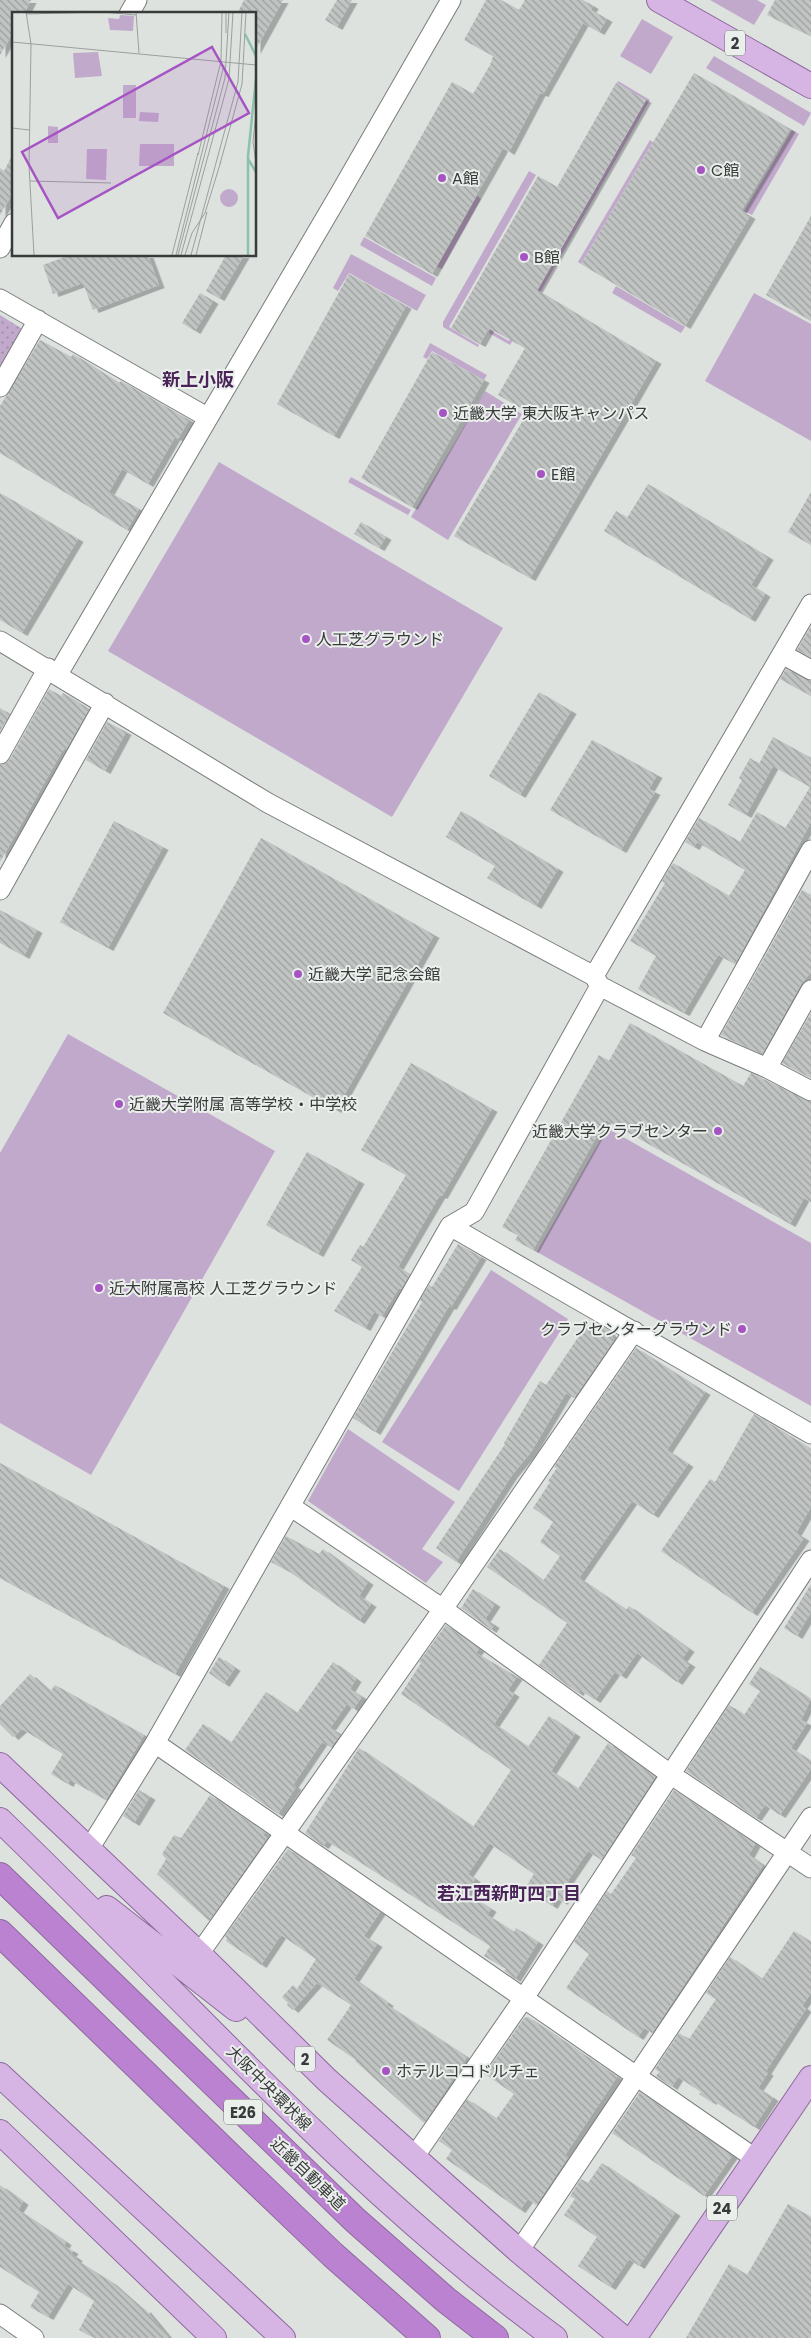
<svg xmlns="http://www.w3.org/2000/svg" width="811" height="2338" font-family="Poppins,'Noto Sans JP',sans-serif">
<defs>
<pattern id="park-dots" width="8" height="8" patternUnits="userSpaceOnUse" patternTransform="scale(1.25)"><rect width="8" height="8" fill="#c1a9cb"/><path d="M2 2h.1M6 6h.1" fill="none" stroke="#9e8ba6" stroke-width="1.8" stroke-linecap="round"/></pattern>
<pattern id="building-back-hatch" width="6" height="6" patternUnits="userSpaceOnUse" patternTransform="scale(1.25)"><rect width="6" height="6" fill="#c0c4c2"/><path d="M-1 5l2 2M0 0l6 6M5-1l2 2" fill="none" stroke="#9da09f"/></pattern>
<filter id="shadow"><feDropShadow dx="5.5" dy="3" stdDeviation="0" flood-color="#0004"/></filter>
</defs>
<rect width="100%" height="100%" fill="#dde2df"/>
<path fill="#c1a9cb" d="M710,0H757L766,5L754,25Z
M642,19L673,37L651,74L620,56Z
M714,56L811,113L804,126L706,68Z
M618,81L650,100L510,345L489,333L490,330L509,341L646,100L617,83Z
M792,130L799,134L752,215L744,211Z
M650,140L653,142L581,264L578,262Z
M529,171L536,175L449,327L479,345L478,347L443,327V322Z
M477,196L481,199L442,269L437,267Z
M364,237L436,278L432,286L360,245Z
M351,254L426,295L417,311L349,273L338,291L333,288Z
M616,286L685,327L681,333L612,293Z
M754,293L811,324V441L705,381Z
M430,343L487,375L484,380L432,351L427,359L423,357Z
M485,391L522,414L448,540L411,517Z
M219,462L503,628L392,817L108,651Z
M351,477L411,510L408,515L348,482Z
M68,1034L275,1151L91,1475L0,1423V1153Z
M607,1128L811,1243V1406L537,1252Z
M491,1270L568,1319L459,1491L382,1442Z
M348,1429L455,1502L422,1549L443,1562L426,1583L308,1501Z"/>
<path fill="url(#park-dots)" d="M0,315L24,330L0,371Z"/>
<path fill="url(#building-back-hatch)" filter="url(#shadow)" d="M0,0H31L24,14H14V31L0,55Z
M244,0H283L255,51V14H237Z
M337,0H352L337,27L325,20Z
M486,0H501L519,10L525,0H583L593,6L591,10L607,19L599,32L583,23L543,94L540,93L509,152L503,148L432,274L365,236L452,82L473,94L490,65L493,56L464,40Z
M775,0H811V36L767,15Z
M694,73L790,129L741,211L750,216L685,326L581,264Z
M616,83L646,100L537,290L656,361L530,578L454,536L528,412L498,395L525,348L489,328L480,344L451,328L538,176L557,187Z
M14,152V191L0,215V168L4,171Z
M811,216V321L766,295Z
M70,255H148L159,285L93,310L83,283L53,294L43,265Z
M226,255H244L219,298L206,291Z
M349,274L406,306L334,436L277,404Z
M200,293L213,301L195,331L182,323Z
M40,340L71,357L73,354L119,383L121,381L189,420L178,439L175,437L148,484L122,469L109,492L139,509L127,530L0,453V406Z
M432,352L484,380L412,507L361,478Z
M648,484L768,557L751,585L765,594L750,619L604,531L616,511L627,518Z
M811,492V545L788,532Z
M0,493L78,539L22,633L0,620Z
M361,522L386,537L379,548L354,534Z
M811,626V657L797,650Z
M786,669L811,681V696L780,679Z
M49,689L61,696L63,693L89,709L66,749L65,748L61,753L0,862V765L10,759Z
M539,692L571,711L520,795L489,776Z
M0,708L10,714L0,731Z
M107,722L126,732L105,771L86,760Z
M773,737L811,758V822L735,964L718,955L684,1013L638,989L656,956L630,941L665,883L662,881L673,863L729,896L745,870L697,842L694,847L685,842L699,818L740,842L757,812L785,828L791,819L810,787L773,766L746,815L728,805L742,780L739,778L750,758L759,764Z
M592,740L657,775L649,789L655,792L621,850L550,810Z
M461,811L558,869L536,906L487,878L495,866L446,837Z
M114,821L163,847L108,948L60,922Z
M261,838L434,935L336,1110L163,1013Z
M802,890L811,895V972L801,984L762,1054L721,1035Z
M0,910L37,930L24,956L0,943Z
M811,1013V1078L782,1063Z
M630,1023L743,1086L751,1073L811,1102V1202L804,1198L790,1224L606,1120L533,1250L515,1240L518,1235L502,1227L599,1055L609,1061Z
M411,1063L492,1109L442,1196L440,1195L398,1267L410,1274L401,1289L399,1288L382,1316L374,1312L365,1328L334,1311L362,1267L351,1260L360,1245L363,1247L406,1175L361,1150Z
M307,1152L359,1181L318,1254L266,1225Z
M458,1244L481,1257L451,1307L449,1306L375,1432L353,1418L422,1302L420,1300L429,1285L432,1287Z
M587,1324L595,1330L598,1324L609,1331L614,1340L574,1398L566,1393L531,1452L512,1475L456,1562L436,1548L505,1444L504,1443L540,1381L546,1385Z
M636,1348L705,1392L667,1450L688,1464L653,1515L632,1501L579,1578L626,1610L629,1606L689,1649L682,1659L690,1664L677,1682L637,1653L621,1676L615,1672L595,1700L580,1690L578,1693L539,1665L567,1623L487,1567L500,1549L543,1581L560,1556L540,1542L553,1522L533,1508L550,1482L548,1481L557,1468L554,1467Z
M754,1414L811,1449V1507L796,1533L804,1538L752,1613L661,1551L710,1479L715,1482Z
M0,1463L224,1586L175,1674L0,1578Z
M286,1536L319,1554L323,1549L368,1582L359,1596L371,1604L359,1621L290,1572L271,1562Z
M811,1584V1612L797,1636L784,1628Z
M473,1589L495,1604L485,1619L494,1625L491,1630L461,1608Z
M446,1625L479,1649L476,1653L517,1677L508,1690L514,1694L494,1724L528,1747L549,1716L575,1734L551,1771L578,1789L608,1743L655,1777L601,1860L588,1851L567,1882L572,1885L562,1902L557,1898L552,1906L525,1888L534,1874L489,1843L468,1874L475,1879L466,1893L491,1909L487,1915L514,1932L516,1928L538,1942L515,1979L504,1971L506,1969L484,1956L490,1946L327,1841L323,1846L305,1833L359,1748L473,1827L488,1805L511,1770L401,1694L421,1663L419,1662Z
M219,1657L235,1668L224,1684L209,1673Z
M333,1662L356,1679L350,1689L362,1697L353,1709L347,1704L330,1728L341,1734L331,1747L322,1742L293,1785L296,1787L278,1814L185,1750L203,1724L231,1743L266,1692L297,1713Z
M760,1667L811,1699L801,1720L807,1723L791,1748L811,1761V1769L780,1815L765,1805L756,1818L686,1771L729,1705L744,1715L760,1691L749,1684Z
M30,1674L50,1692L55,1685L144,1735L106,1800L70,1780L68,1784L51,1774L63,1754L22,1729L13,1737L0,1724V1706Z
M139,1790L150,1797L134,1823L123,1816Z
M674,1790L755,1844L749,1855L763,1865L652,2033L644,2028L638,2037L566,1988L589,1954L574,1942L607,1891L611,1894L636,1858L631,1855Z
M210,1795L265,1833L263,1835L267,1838L209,1921L157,1874L166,1859L162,1854L174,1835L181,1838Z
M288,1849L380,1912L364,1936L377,1944L354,1979L388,2003L387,2005L467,2057L424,2123L355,2061L356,2060L327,2040L351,2005L317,1983L293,2010L287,2005L288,2003L282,1997L293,1985L297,1989L316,1959L281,1935L261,1965L226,1941L227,1938L225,1936Z
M794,1931L811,1942V1993L802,2006L806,2009L766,2071L768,2073L758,2088L773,2098L754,2127L712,2100L711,2102L699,2094L701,2092L678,2077L672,2087L656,2076L659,2072L655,2069L679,2033L689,2039L716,1999L706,1993L730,1957L762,1979Z
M528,2017L617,2077L565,2155L568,2157L536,2205L528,2199L520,2210L446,2159L452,2150L439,2141L467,2099L496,2119L514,2094L485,2074L524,2018Z
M640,2092L732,2156L704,2196L612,2133Z
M602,2163L675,2213L639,2266L629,2259L610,2287L578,2266L597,2237L564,2215L575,2199L570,2196L581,2179L588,2183Z
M0,2185L23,2202L18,2210L66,2242L64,2246L73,2251L71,2254L77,2258L76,2260L111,2282L144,2311L145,2309L169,2338H95L79,2330L94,2301L68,2284L48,2317L30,2307L39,2292L0,2267Z
M788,2204L811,2217V2338H686L729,2264L747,2275Z"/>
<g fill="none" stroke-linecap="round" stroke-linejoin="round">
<defs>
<path id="minor" d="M129,14L137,0
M0,248L14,223
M0,299L207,417
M0,387L38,320
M0,641L268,803L594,976L600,986L474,1212L450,1226L155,1743L89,1849
M782,654L811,670
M58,674L340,193L451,0
M0,754L48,668
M0,890L105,703
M594,976L811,604
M600,986L705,1041L767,1068L811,1091
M705,1041L811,850
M767,1068L811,990
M450,1226L811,1434
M290,1506L443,1609L670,1774L811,1868
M155,1743L756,2159
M199,1954L443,1609L634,1331
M414,2157L524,1998L811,1560
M519,2251L811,1817
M0,2314L34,2338"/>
<path id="major" d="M659,0L811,86
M0,1765L199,1954L327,2080L519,2251L623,2338
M0,1820C182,1995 350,2188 555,2338
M107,1908L236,2009
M0,2075L283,2338
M0,2132L214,2338
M634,2338L811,2078"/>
<path id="highway" d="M0,1876L355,2220L446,2300L495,2338
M0,1933L239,2165L333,2255L427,2338"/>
</defs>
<use href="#minor" stroke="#797d7b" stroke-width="21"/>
<use href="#major" stroke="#8e699d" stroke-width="26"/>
<use href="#highway" stroke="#8e699d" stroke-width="28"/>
<use href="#minor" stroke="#fff" stroke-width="19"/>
<use href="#major" stroke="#d6b4e4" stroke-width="24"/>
<use href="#highway" stroke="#bb82d2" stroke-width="26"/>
</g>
<g fill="#a654c4" stroke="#eaefec" stroke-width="2">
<circle cx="701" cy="170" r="5"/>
<circle cx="442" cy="178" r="5"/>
<circle cx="524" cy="257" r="5"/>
<circle cx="443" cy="413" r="5"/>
<circle cx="541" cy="474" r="5"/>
<circle cx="306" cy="639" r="5"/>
<circle cx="298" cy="974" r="5"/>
<circle cx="119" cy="1104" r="5"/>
<circle cx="718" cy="1131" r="5"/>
<circle cx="99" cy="1288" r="5"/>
<circle cx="742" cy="1329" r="5"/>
<circle cx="386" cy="2071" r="5"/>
</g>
<g text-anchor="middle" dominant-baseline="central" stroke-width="4" stroke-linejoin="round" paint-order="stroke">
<g fill="#eaefec" stroke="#6e716f" stroke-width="1">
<rect x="725" y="30.5" width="20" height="25" rx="4"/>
<rect x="295" y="2046.5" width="20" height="25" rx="4"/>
<rect x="224" y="2099.5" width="38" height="25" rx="4"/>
<rect x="707" y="2195.5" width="30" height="25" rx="4"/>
</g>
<g font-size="15" font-weight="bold" fill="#393b3a">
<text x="735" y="43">2</text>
<text x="305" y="2059">2</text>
<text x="243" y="2112">E26</text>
<text x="722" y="2208">24</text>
</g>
<g font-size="16" fill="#393b3a" stroke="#eaefec" text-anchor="start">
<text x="711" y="170">C館</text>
<text x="452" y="178">A館</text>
<text x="534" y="257">B館</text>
<text x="453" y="413">近畿大学 東大阪キャンパス</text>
<text x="551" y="474">E館</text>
<text x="316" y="639">人工芝グラウンド</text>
<text x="308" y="974">近畿大学 記念会館</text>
<text x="129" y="1104">近畿大学附属 高等学校・中学校</text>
<text x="708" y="1131" text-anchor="end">近畿大学クラブセンター</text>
<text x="109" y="1288">近大附属高校 人工芝グラウンド</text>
<text x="732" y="1329" text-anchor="end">クラブセンターグラウンド</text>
<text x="396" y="2071">ホテルココドルチェ</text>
</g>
<g font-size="16" fill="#393b3a" stroke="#eaefec">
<text transform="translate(269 2088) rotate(45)">大阪中央環状線</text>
<text transform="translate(308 2174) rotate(44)">近畿自動車道</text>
</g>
<g font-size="18" font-weight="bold" fill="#4a2359" stroke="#eaefec">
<text x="198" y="379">新上小阪</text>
<text x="509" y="1893">若江西新町四丁目</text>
</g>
</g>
<g transform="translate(12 12)">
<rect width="244" height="244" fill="#dde2df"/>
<path d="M86,40L90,64L63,66L61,41ZM111,73H124V106H111ZM128,100L147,101L146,110L127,109ZM36,114L46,115V131H36ZM128,132H162V154H127ZM75,137H95L94,168L74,167ZM208 186a9 9 0 1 1 18 0a9 9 0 1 1-18 0Z" fill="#c1a9cb"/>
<path d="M108,3L122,4L121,19L98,18L96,6L107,7Z" fill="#c1a9cb"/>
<path fill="none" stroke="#8cc2aa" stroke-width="2.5" d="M233,22L244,44M236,147L244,160M236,243V144L244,67"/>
<path fill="none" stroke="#9b9f9d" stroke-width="1" d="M14,0L19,32L17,154L22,243M124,0L127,41M214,0V21M14,2L91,0L124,3M0,30L244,53M244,100L241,130L244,151M0,116L17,118M186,143L209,49L210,0M208,152L230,72L234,0M18,169L99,171M160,243L186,141M164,243L212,53M166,243L213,66L217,0M169,243L217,67L221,0M173,243L180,221L193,201L209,149M179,243L226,70L230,0M184,243L195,200"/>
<path fill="#a654c4" fill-opacity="0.15" stroke="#a654c4" stroke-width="2.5" d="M200,35L237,101L46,206L10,140Z"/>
<rect width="244" height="244" fill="none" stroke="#393b3a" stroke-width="2.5"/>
</g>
</svg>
